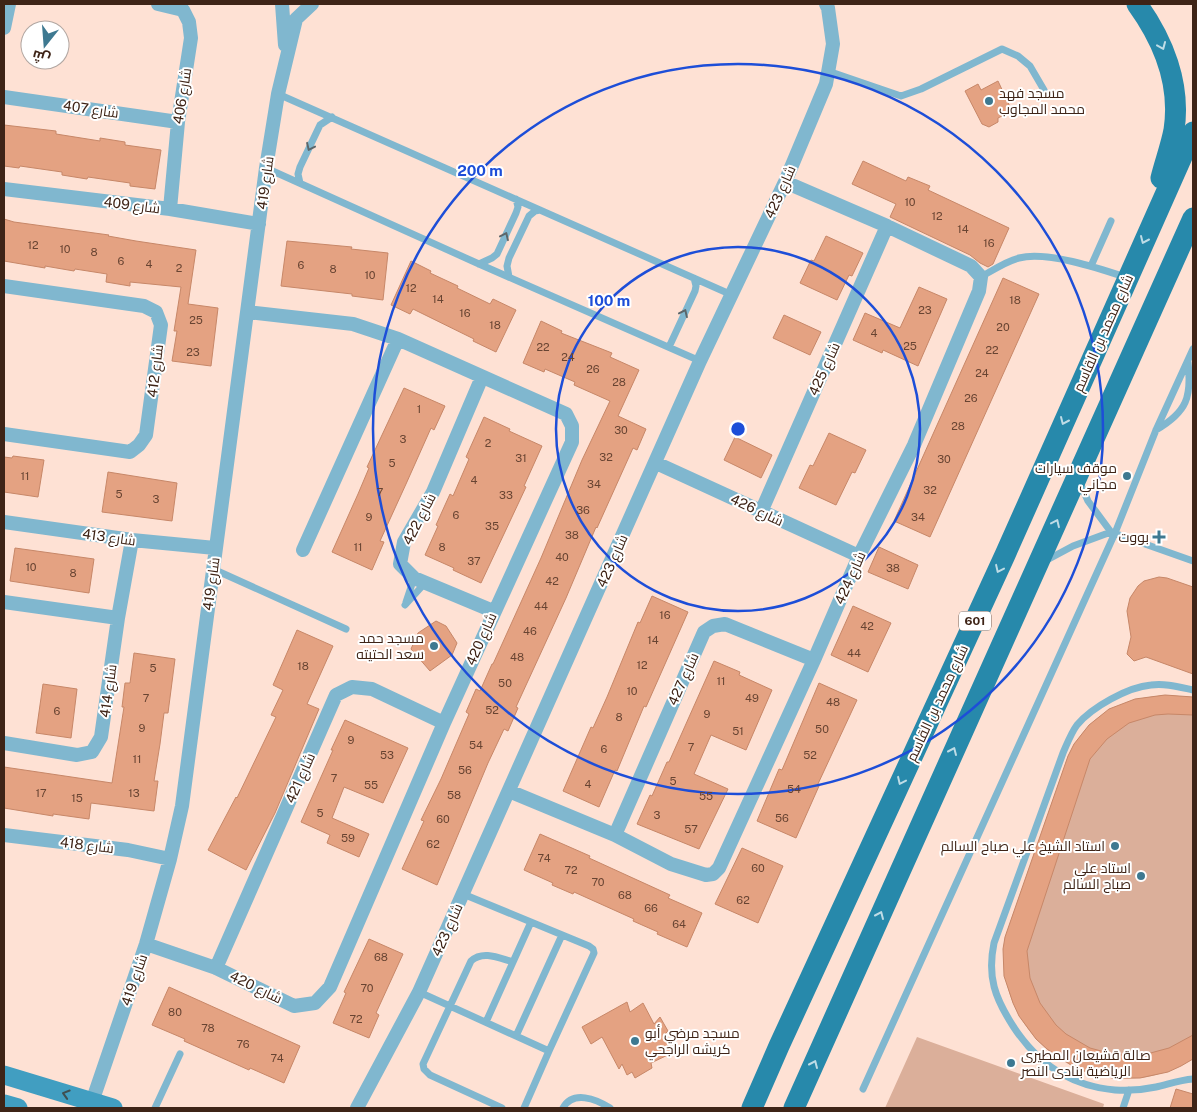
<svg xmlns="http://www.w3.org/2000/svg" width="1197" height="1112" font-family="'Public Sans',Cairo,sans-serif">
<rect width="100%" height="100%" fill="#fee1d4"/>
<path fill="#dbaf9a" d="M1165,695L1193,697V1059C1176,1068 1159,1076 1140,1078C1058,1086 993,1016 1005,937L1068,756C1089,714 1120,699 1165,695Z
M917,1037L1104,1104L1103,1108H885Z"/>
<path fill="#e4a282" stroke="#c78768" d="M998,81L1012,111L998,118V122L989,127L982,124L965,91L978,84L981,90Z
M4,125L56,131V134L100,141V138L125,142V145L161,150L155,189L130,186V183L88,177L87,179L62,175V172L20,166L19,168L4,166Z
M863,161L906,181L908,177L930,186L928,190L1009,228L993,264L988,267L980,263L970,255L890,217L896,204L852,184Z
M4,219L14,222L109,235L108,236L136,241L196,250L188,304L218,308L211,366L172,361L177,331H174L181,287L130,282V286L106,282L107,274L75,269L74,271L45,266V268L4,261Z
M826,236L863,253L852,276L849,275L837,300L800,283L811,260L814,261Z
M287,241L352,247L351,249L388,253L383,300L352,296V294L281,286Z
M411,261L431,271L430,273L458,286L457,288L490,304L493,299L516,310L496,352L473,341L474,339L413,309L410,314L391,305Z
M1003,278L1039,294L930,537L894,521Z
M919,287L947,299L918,366L883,350L882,353L853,340L865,313L900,328Z
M784,315L821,332L810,355L773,338Z
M541,321L562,331L561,333L612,353L610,357L639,370L618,416L646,429L637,450L633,448L597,528L596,527L566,598L516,707L518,708L508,731L504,729L488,763L437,885L402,869L424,821L421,820L441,779L469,714L466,712L476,689L480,691L492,664H493L541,558L582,460L610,401L574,385L575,382L545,369L544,372L523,363Z
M404,388L445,406L434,430L431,428L406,484L380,541L384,542L372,570L332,552L358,494L369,468L367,467Z
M484,417L510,429L509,431L542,446L524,486L526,487L481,583L453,570L454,568L425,555L438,526L436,525L450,494L453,496L469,459L466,457Z
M829,433L866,450L855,473L852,472L836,505L799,488L810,465L813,466Z
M735,437L772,455L761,478L724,460Z
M13,456L44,460L38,497L4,492V457L12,458Z
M108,472L177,483L172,521L102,512Z
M879,547L918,565L908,589L868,572Z
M15,548L94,559L89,593L10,581Z
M1159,577L1167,578L1193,587V674L1146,657L1134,661L1127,654L1131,637L1127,611L1130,598L1138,586L1144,581Z
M652,596L688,612L646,707L644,706L617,771L615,770L599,807L563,791L591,727L593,728L607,697L638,622L640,623Z
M853,606L891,623L868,672L831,655Z
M436,621L446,626L457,643L452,655L430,671L411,649L418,633Z
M297,630L333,646L307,704L319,709L275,813L246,870L208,850L236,797L237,798L276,717L271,715L283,690L273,685Z
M134,653L175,659L168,713H164L160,744L154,781H158L154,811L91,803L89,819L53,814V816L4,808V767L112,783L124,707H122L125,683H130Z
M714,661L740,672L739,675L772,690L746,750L711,735L694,774L728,789L699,849L637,824L650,795L652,796L667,762H669Z
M819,683L857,700L817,786H819L796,838L757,821L779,769L782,770Z
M43,684L77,689L71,738L36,733Z
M1165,695L1193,697V715L1168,714L1155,715L1129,723L1107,739L1090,759L1027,951L1030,978L1040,1003L1056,1025L1066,1034L1090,1048L1116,1055H1143L1169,1048L1193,1035V1059L1181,1066L1168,1072L1140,1078H1112L1084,1071L1071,1065L1047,1049L1036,1039L1019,1016L1013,1003L1004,976L1003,949L1005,937L1068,756L1074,744L1089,725L1109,709L1135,699Z
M345,720L408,748L383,803L344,787L332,818L369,834L359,857L327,843L330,835L301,822L333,750H331Z
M540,834L590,856L589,858L670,895L668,898L702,913L687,947L657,934L658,932L633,921L634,919L574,892L573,894L552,885L553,883L524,870Z
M742,848L783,866L758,923L715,904Z
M369,939L403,954L376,1013L379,1015L369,1038L333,1023L346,993L344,992Z
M169,987L300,1046L284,1083L250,1068L249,1070L184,1041L185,1039L152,1025Z
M627,1002L630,1012L643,1003L654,1024L660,1017L668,1031L664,1035L674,1052L651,1063L652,1068L635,1078L632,1072L627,1075L622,1064L619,1069L602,1037L591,1044L582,1027Z
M1176,1089L1193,1094V1108H1170Z"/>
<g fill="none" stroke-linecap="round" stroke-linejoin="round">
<path stroke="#80b7cf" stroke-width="7" d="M828,71L901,96L921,89L1002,49L1018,56L1030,66L1044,90
M278,94L732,295
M266,168L479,264L700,361
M300,183L298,174L300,167L320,125L332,117
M479,264L492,258L497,254L516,213L518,207L516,199
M1091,266L1111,221
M509,277L507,266L509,258L529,216L535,211L540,210
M981,277C993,270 1006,261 1019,258C1047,251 1098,268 1125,277
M669,347L695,291L696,286L694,278
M1156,430C1187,412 1192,397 1188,362
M1080,483L1088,501L1111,532L1193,561
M1045,561L1073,546L1111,532
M213,569L346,629
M406,602L414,578
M405,605L425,583
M1193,690C1179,687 1165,683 1151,685C1128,687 1092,707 1077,725C1071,733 1067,744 1063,753L994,943C987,977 995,998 1013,1026C1037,1063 1069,1086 1115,1090C1129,1091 1142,1090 1156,1087C1169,1084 1180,1080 1193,1079
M419,992L549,1051L594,953L593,949L589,946L463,894
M486,1022L531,922
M516,1036L562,935
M863,1089L1115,533L1156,430L1193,349
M155,1108L180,1054
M502,1108L430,1075L424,1069L423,1064L471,961C483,950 499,958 513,962
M524,1108L549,1051
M563,1108C573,1090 596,1099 610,1108
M1123,1108L1129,1090"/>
<path stroke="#80b7cf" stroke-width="14" d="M158,4L183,10L189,22L191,38L178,122L170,209
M282,4L285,45
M4,28L9,4
M4,97L178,122
M4,189L170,209L259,224
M4,286L144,306L156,312L161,325L146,435L139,445L130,452L4,434
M482,377L433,492L404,542L400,564L414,578L493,611
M656,463L859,556
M761,512L887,226
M4,522L132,540L215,548
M303,550L398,339
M4,602L118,618
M4,743L77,755L92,752L101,737L118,618L132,540
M509,791L615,835L671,864L706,875L713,874L719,868L814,660L859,556L914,445L979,291L981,277L971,266L887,226L785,182
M4,835L128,850L170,859
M615,835L704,632L713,626L725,624L814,660
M146,944L216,968L294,1006L315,1003L330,987L444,723L572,442V426L566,414L398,339L353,324L248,312
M216,968L336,695L352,687L372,689L444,723
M92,1102L146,944L170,859L182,806L266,168L278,94L296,19L312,4
M357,1108L419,992L700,361L785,182L826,84L833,44L828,8L826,4"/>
<path stroke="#419ec1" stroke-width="19" d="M4,1075L113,1108
M4,1104L18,1108"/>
<path stroke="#2789ab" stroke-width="21" d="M1137,4C1163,40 1181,84 1174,130C1171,146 1165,162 1161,178
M752,1108L779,1046L1005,555L1193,132
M794,1108L1193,218"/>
</g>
<defs><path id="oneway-chevron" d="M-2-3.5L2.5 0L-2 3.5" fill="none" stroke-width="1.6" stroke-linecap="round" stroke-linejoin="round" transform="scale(1.25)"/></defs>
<g stroke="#bedce6">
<use href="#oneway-chevron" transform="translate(1162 46) rotate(67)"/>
<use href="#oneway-chevron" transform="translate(1144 240) rotate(114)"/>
<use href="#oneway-chevron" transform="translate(1064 421) rotate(114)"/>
<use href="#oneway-chevron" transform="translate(1056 523) rotate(-65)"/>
<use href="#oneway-chevron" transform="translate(999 569) rotate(115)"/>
<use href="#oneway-chevron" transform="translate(953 751) rotate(-66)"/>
<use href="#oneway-chevron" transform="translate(901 781) rotate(115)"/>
<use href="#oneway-chevron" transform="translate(880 915) rotate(-66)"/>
<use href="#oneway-chevron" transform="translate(814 1064) rotate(-66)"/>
</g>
<g stroke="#5c666a">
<use href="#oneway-chevron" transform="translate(310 147) rotate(115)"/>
<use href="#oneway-chevron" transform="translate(505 236) rotate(-65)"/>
<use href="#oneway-chevron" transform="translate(684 313) rotate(-65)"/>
</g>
<use stroke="#3f4f52" href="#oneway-chevron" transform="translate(66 1094) rotate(-163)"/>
<g fill="none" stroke="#1d4ed8" stroke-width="2.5">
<circle cx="738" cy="429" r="182"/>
<circle cx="738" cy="429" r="365"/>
</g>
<g fill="#3e7991" stroke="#fff" stroke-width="2">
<circle cx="989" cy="101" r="5"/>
<circle cx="1127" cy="476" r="5"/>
<path d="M1156.5 529.5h5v5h5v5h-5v5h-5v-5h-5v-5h5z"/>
<circle cx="434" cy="646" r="5"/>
<circle cx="1115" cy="846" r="5"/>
<circle cx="1141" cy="876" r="5"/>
<circle cx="635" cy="1041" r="5"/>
<circle cx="1011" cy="1063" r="5"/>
</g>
<g text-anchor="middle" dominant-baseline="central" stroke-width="4" stroke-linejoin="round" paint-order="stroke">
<g font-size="11" fill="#684432">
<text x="910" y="202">10</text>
<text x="937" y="216">12</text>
<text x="963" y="229">14</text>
<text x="989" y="243">16</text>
<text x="33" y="245">12</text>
<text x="65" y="249">10</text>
<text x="94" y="252">8</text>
<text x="121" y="261">6</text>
<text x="149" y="264">4</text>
<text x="301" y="265">6</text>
<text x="179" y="268">2</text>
<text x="333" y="269">8</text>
<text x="370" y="275">10</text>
<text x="411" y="288">12</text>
<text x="438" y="299">14</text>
<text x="1015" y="300">18</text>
<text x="925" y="310">23</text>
<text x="465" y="313">16</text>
<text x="196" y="320">25</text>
<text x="495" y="325">18</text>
<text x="1003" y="327">20</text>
<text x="874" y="333">4</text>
<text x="910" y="346">25</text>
<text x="543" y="347">22</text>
<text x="992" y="350">22</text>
<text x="193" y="352">23</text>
<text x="568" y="357">24</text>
<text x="593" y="369">26</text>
<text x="982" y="373">24</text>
<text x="619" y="382">28</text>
<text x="971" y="398">26</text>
<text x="419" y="409">1</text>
<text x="958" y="426">28</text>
<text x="621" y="430">30</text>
<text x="403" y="439">3</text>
<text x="488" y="443">2</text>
<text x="606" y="457">32</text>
<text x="521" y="458">31</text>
<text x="944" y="459">30</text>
<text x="392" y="463">5</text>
<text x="25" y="476">11</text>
<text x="474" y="480">4</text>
<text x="594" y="484">34</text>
<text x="930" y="490">32</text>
<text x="380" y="492">7</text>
<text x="119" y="494">5</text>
<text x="506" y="495">33</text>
<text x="156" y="499">3</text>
<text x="583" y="510">36</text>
<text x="456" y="515">6</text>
<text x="369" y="517">9</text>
<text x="918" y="517">34</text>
<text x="492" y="526">35</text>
<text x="572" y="535">38</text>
<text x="358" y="547">11</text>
<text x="442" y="547">8</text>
<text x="562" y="557">40</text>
<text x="474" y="561">37</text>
<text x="31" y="567">10</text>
<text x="893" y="568">38</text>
<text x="73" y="573">8</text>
<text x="552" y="581">42</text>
<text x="541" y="606">44</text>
<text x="665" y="615">16</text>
<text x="867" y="626">42</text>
<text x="530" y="631">46</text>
<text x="653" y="640">14</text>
<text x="854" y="653">44</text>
<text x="517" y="657">48</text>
<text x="642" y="665">12</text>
<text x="303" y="666">18</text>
<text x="153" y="668">5</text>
<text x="721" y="681">11</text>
<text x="505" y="683">50</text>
<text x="632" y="691">10</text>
<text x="146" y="698">7</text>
<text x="752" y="698">49</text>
<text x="833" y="702">48</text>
<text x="492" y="710">52</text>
<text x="57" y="711">6</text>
<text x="707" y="714">9</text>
<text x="619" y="717">8</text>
<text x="142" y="728">9</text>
<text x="822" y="729">50</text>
<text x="738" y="731">51</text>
<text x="351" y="740">9</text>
<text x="476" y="745">54</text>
<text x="691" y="747">7</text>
<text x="604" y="749">6</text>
<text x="387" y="755">53</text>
<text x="810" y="755">52</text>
<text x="137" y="759">11</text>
<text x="465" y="770">56</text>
<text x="334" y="778">7</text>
<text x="673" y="781">5</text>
<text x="588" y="784">4</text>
<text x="371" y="785">55</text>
<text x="794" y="789">54</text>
<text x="41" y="793">17</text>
<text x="134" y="793">13</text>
<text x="454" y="795">58</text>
<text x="706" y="796">55</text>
<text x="77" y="798">15</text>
<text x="320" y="813">5</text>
<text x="657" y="815">3</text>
<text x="782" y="818">56</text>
<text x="443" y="819">60</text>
<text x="691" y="829">57</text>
<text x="348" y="838">59</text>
<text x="433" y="844">62</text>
<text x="544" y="858">74</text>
<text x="758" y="868">60</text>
<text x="571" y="870">72</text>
<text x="598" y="882">70</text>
<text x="625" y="895">68</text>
<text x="743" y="900">62</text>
<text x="651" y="908">66</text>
<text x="679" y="924">64</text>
<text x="381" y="957">68</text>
<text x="367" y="988">70</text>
<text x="175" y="1012">80</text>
<text x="356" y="1019">72</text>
<text x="208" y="1028">78</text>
<text x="243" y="1044">76</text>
<text x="277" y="1058">74</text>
</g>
<rect fill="#fff" stroke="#78665d" stroke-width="1" x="959" y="611.5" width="32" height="19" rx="4"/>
<g font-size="12" font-weight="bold" fill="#3e2417">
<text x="975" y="621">601</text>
</g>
<g font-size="14" fill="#3e2417" stroke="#fff" text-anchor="end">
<text x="999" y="93" text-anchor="start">مسجد فهد<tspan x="999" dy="16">محمد المجاوب</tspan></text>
<text x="1117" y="468">موقف سيارات<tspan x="1117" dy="16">مجاني</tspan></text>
<text x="1149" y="537">بووت</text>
<text x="424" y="638">مسجد حمد<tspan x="424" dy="16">سعد الحتيته</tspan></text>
<text x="1105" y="846">استاد الشيخ علي صباح السالم</text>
<text x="1131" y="868">استاد علي<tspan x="1131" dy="16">صباح السالم</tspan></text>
<text x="645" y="1033" text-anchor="start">مسجد مرضي أبو<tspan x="645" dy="16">كريشه الراجحي</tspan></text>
<text x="1021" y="1055" text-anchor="start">صالة قشيعان المطيرى<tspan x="1021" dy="16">الرياضية بنادى النصر</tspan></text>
</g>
<g font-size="14" fill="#3e2417" stroke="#fff">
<text transform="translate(182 96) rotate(-81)">شارع 406</text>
<text transform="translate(91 109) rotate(8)">شارع 407</text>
<text transform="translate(265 183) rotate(-82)">شارع 419</text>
<text transform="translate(780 192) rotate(-66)">شارع 423</text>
<text transform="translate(132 205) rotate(7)">شارع 409</text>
<text transform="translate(1103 333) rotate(-66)">شارع محمد بن القاسم</text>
<text transform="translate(824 369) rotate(-66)">شارع 425</text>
<text transform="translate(155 371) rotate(-83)">شارع 412</text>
<text transform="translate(757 510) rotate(25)">شارع 426</text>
<text transform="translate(419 519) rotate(-63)">شارع 422</text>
<text transform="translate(109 537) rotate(8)">شارع 413</text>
<text transform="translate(612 561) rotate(-66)">شارع 423</text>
<text transform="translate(850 578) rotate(-66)">شارع 424</text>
<text transform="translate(211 584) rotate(-82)">شارع 419</text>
<text transform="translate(481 639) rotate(-66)">شارع 420</text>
<text transform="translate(683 679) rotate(-66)">شارع 427</text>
<text transform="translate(108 691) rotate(-82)">شارع 414</text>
<text transform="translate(937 703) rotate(-65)">شارع محمد بن القاسم</text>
<text transform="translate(300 778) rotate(-66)">شارع 421</text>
<text transform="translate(87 845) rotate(7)">شارع 418</text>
<text transform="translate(447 930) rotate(-66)">شارع 423</text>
<text transform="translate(134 980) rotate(-71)">شارع 419</text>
<text transform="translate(256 987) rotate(26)">شارع 420</text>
</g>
</g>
<circle cx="738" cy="429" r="8" fill="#1d4ed8" stroke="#fff" stroke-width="2.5"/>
<g font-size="15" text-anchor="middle" font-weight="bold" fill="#1d4ed8" stroke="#fff" stroke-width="4" stroke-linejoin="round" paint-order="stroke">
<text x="480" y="176">200 m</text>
<text x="609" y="306">100 m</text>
</g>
<rect width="1197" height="1112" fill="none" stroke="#3e2417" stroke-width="10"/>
<g transform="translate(45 45) rotate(197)"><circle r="24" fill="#ffffff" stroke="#b2a7a2"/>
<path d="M0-4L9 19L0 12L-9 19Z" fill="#3e7991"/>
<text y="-8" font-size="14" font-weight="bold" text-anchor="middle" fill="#3e2417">ش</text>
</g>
</svg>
